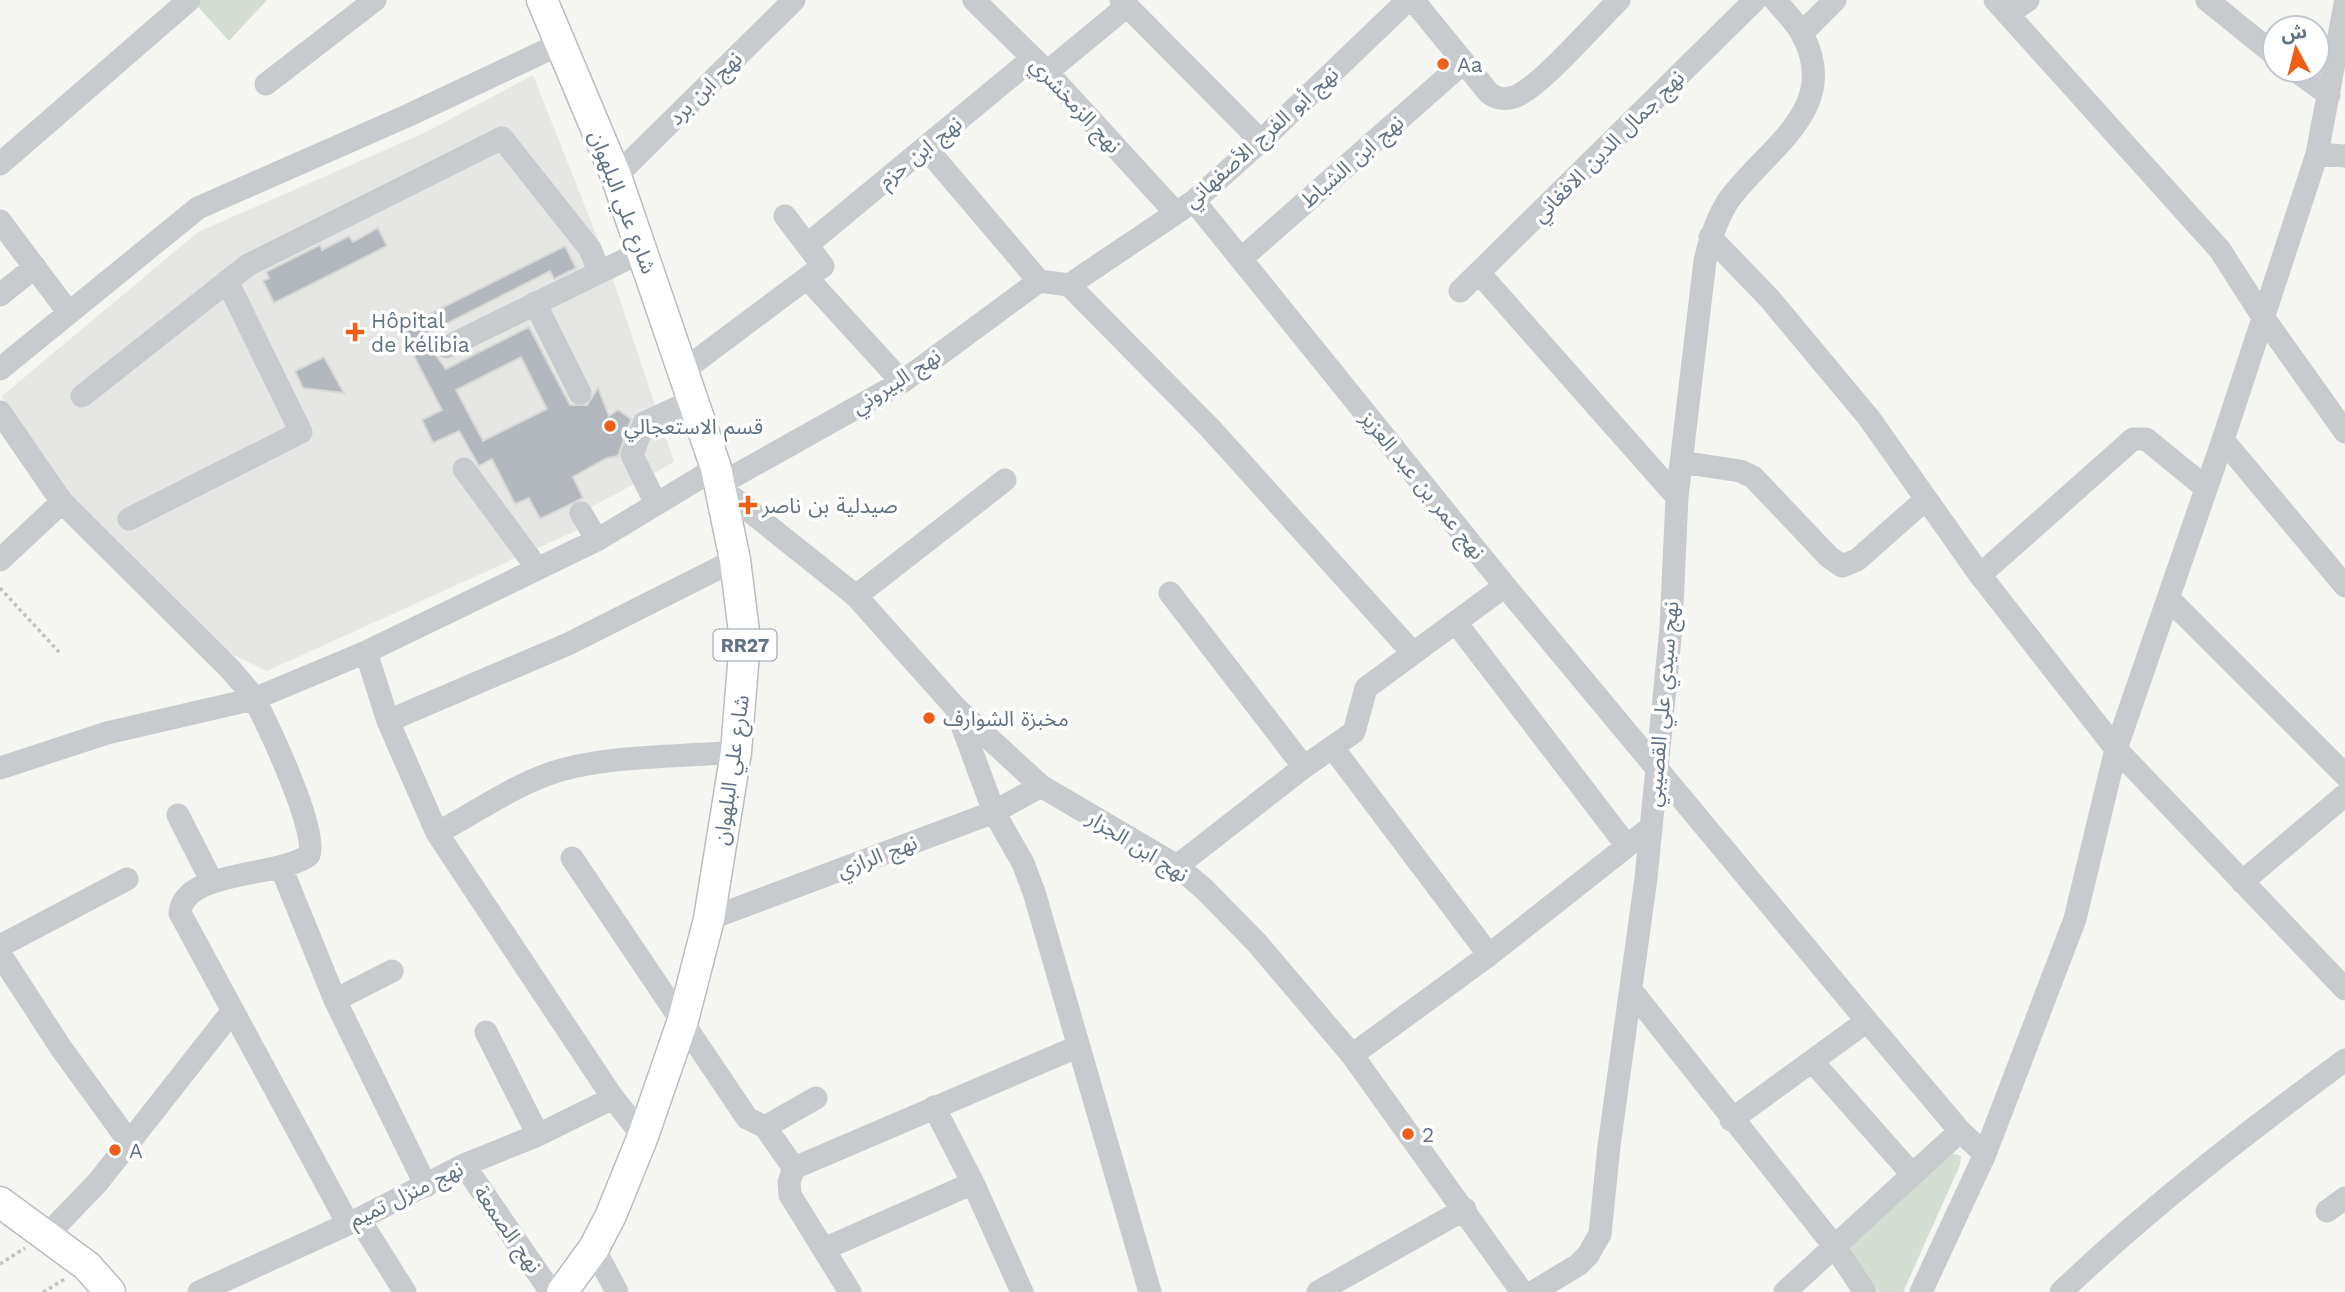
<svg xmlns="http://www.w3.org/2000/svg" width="2345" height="1292" font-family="'Work Sans','Noto Sans Arabic',sans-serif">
<rect width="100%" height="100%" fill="#f5f6f1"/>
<path fill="#e6e7e5" d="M533,75L609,267L674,462L581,513L582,528L267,671L215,646L62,513L2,396L198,232L426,132Z"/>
<path fill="#d5ded2" d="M192,0H267L229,41Z
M1944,1151L1961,1156L1960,1165L1903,1292H1879L1844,1244Z"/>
<path fill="#b2b8be" stroke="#d7d7d4" stroke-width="2" fill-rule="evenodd" d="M378,228L387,246L274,303L263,281L269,278L266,272L320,245L322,250L349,236L353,242Z
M565,246L576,268L554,279L550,271L428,333L435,354L446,369L529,327L570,405H587L598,388L609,416L618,410L631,419L618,456L607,458L573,477L583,498L540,519L529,498L515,504L492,459L479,466L459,431L433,443L422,420L442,410L400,329ZM521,357L547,409L483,441L456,390Z
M324,357L344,393L303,388L295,371Z"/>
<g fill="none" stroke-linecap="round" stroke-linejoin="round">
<defs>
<path id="major" d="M542,0L616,176L716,468L735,560L745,640L736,752L709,919L683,1020L643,1136L611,1215L594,1248L562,1292
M0,1202L87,1266L110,1292"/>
</defs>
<use href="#major" stroke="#babdc1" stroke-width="33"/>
<path stroke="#c0c2c4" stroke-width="3.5" stroke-dasharray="3.5 3.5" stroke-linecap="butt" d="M0,588L59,652
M0,1264L25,1248
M43,1292L65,1279"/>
<path stroke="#c8cbce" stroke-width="23" d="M974,0L1047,72L1176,213
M1121,0L1261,141
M1413,0L1489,93C1497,99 1504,100 1514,97C1540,88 1596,22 1619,0
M1995,0L2220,250L2263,317L2345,432
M2207,0L2275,55
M2008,14L2028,0
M1802,33L1835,0
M2295,70L2329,95
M1047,72L1127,6
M266,84L375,0
M926,148L1039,281
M2317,154L2345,156
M0,164L189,0
M616,176L794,0
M1194,201L1505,586L1867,1021L1960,1131L1985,1154
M0,221L69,313
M1710,237L1769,298L1869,418L1980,575L2116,749L2345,989
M807,245L1033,58
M1241,259L1463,63
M1480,274L1677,497
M808,279L902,382
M1069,285L1210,428L1412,652
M1069,285L1194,201L1261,141L1408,0
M1460,291L1755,0
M0,295L35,267
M535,303L580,393
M447,347L643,251
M0,369L198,208L409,115L560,44
M684,370L823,266L785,216
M82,396L248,265L502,138L590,249L599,271
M0,412L62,502L231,670C239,680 249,690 255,700C268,726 319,832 309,855C279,878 184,869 180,913L347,1222
M2223,440L2345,586
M1681,462L1740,471L1753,477L1829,557L1842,566L1857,560L1925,500
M464,469L537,568
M720,484L902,382L1039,281L1069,285
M722,489L856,596L955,707L1041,786L1177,866L1204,889L1257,943L1352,1055L1522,1292
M656,504L632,455L644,423L694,400
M581,513L597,540
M129,519L301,432L227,281
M0,560L62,502
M1980,575L2133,439H2146L2206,488
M1170,593L1304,767
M856,596L1005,480
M2169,599L2345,775
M1457,624L1627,846
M366,652L388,721L437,833L613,1098L643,1136
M957,712L994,812L1023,863L1034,892L1150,1292
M388,721L568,644L735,560
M1333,748L1489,955
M0,768L107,733L254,699L366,652L597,540L716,468
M178,815L212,882
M437,833C473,814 508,789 546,775C598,755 679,757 736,752
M572,858L747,1118L765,1127L816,1098
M1177,866L1304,767L1354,732L1366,688L1505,586
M281,867L335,1000L426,1186
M2242,882L2345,795
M709,919L994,812L1041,786
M0,946L127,879
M0,954L61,1048L130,1143
M1631,990L1835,1247L1865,1292
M335,1000L392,971
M486,1032L538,1135
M1352,1055L1489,955L1650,828
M1812,1061L1912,1174
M934,1107L973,1183L1022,1292
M1731,1120L1867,1021
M765,1127L794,1168
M464,1165L551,1292
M2327,1211L2345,1198
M359,1219L405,1292
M47,1235L98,1182L231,1013
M594,1248L617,1292
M824,1249L973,1183
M199,1292L359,1219L464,1165L538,1135L613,1098
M850,1292L790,1195L789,1182L794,1168L1077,1047
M1318,1292L1465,1209
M1533,1292L1578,1265L1588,1255L1600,1234L1609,1146L1646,878L1671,628L1677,497L1705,261C1710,239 1716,220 1728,201C1765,149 1843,109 1802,34C1796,22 1784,11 1775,0
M1785,1292L1960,1131
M1921,1292L1985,1154L2075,919L2116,749L2223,440L2317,154L2345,4
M2061,1292C2150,1207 2246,1133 2345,1060"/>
<use href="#major" stroke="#fff" stroke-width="30"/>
</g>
<g fill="#f05e17" stroke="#fff" stroke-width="2.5">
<circle cx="1443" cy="64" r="7"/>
<path d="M351.5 321.5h7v7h7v7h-7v7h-7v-7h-7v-7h7z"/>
<circle cx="610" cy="426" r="7"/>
<path d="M744.5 494.5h7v7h7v7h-7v7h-7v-7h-7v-7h7z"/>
<circle cx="929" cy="718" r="7"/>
<circle cx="1408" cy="1134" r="7"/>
<circle cx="115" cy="1150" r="7"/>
</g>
<g text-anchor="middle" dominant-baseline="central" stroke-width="7" stroke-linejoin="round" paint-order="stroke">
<rect fill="#fff" stroke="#919caa" stroke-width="2" x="713.5" y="629.5" width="63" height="31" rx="5"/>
<g font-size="19" font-weight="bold" fill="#627285">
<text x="745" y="645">RR27</text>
</g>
<g font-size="21" fill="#627285" stroke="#fff" text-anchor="start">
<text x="1457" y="64">Aa</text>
<text x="371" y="320">Hôpital<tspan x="371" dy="24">de kélibia</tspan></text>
<text x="624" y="426">قسم الاستعجالي</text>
<text x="762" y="505">صيدلية بن ناصر</text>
<text x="943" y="718">مخبزة الشوارف</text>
<text x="1422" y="1134">2</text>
<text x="129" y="1150">A</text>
</g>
<g font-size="21" fill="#627285" stroke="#fff">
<text transform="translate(705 88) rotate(-45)">نهج ابن برد</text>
<text transform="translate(1076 105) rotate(47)">نهج الزمخشري</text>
<text transform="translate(1261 137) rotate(-42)">نهج أبو الفرج الأصفهاني</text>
<text transform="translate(1608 146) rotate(-45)">نهج جمال الدين الافغاني</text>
<text transform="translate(920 152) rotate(-39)">نهج ابن حزم</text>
<text transform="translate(1352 161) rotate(-41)">نهج ابن الشباط</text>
<text transform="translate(623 202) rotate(69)">شارع علي البلهوان</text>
<text transform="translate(896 381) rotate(-33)">نهج البيروني</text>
<text transform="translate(1423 485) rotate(51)">نهج عمر بن عبد العزيز</text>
<text transform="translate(1662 704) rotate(-85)">نهج سيدي علي القصيبي</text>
<text transform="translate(731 770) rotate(-82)">شارع علي البلهوان</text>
<text transform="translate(1138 846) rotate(32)">نهج ابن الجزار</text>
<text transform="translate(877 856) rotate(-21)">نهج الرازي</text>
<text transform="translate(406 1194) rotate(-26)">نهج منزل تميم</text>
<text transform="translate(508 1229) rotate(55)">نهج الصمعة</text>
</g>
</g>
<g transform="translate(2296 49) rotate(353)"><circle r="33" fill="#ffffff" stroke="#c0c7ce" stroke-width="2"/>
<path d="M0-5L12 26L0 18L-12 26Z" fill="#f05e17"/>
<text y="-10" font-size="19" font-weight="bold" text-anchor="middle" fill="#627285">ش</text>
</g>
</svg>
